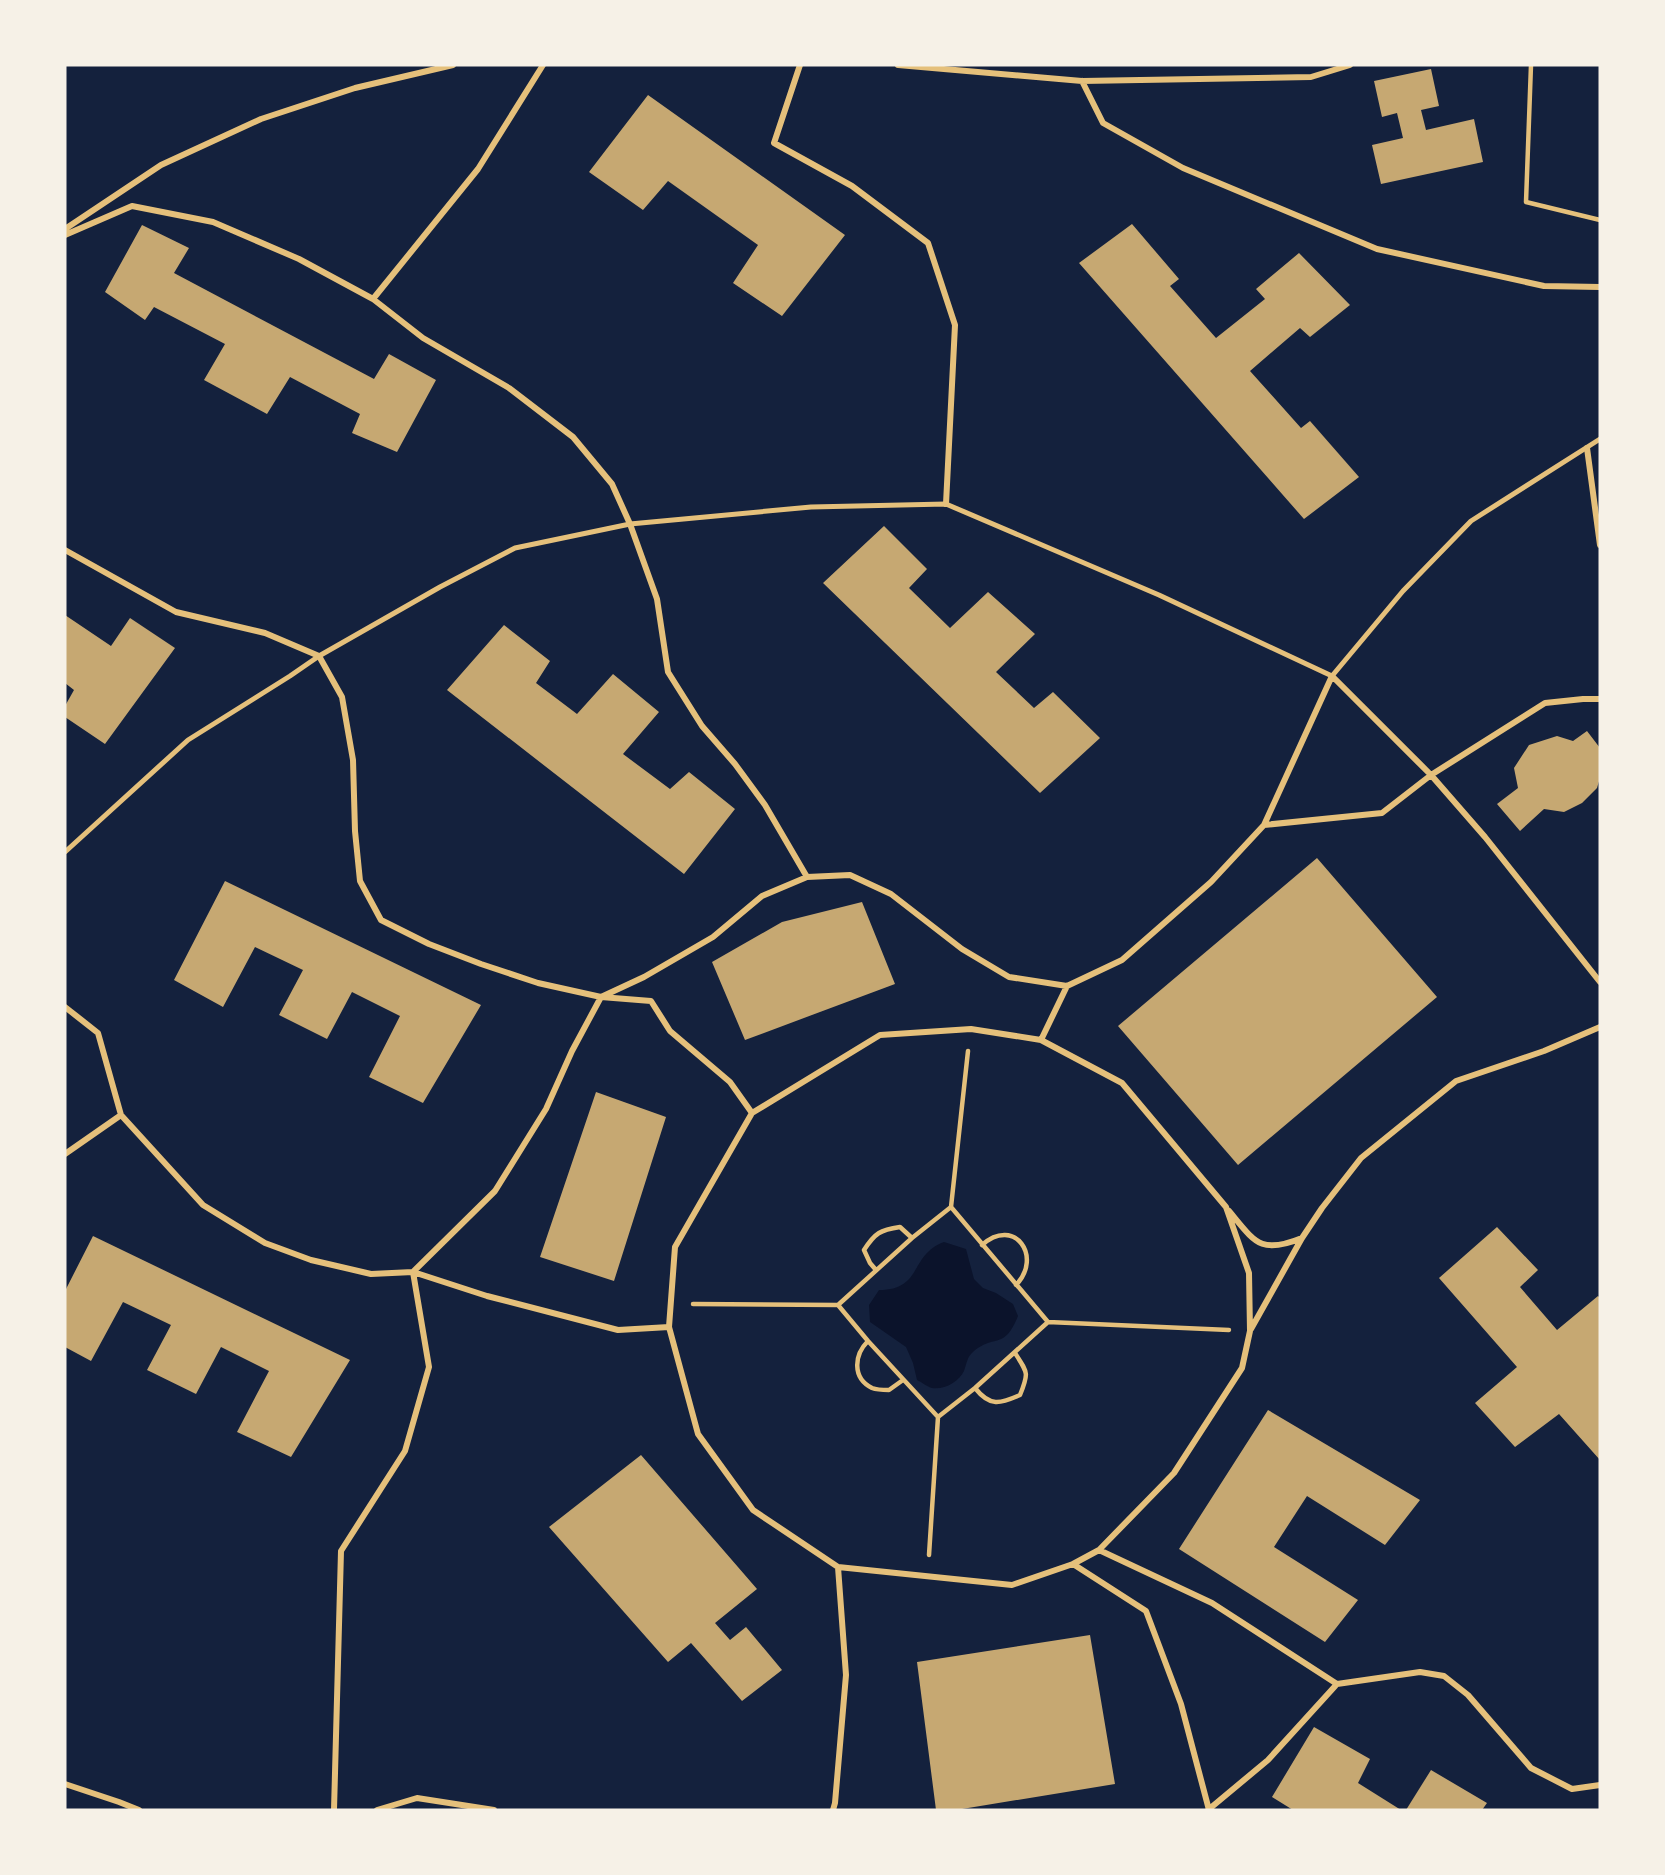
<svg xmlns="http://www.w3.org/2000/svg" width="1665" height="1875" font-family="'Golos Text',sans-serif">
<rect width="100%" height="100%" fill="#14213d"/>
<path fill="#0b132b" d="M944,1242L966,1249L974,1279L983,1288L996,1293L1013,1304L1018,1316C1004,1351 995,1333 973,1352C967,1357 967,1363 964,1371C959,1382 944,1390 932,1388C927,1387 922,1382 917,1380L913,1363L906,1347L870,1322L869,1305L879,1290C923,1290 909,1255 944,1242Z"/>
<path fill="#c6a872" d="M1431,69L1439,106L1421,110L1426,130L1474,119L1483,162L1381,184L1372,145L1403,138L1397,113L1382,117L1374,81Z
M648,95L845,235L782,316L733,283L758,245L668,181L643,210L589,172Z
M1132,224L1179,279L1170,286L1216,338L1265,299L1256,289L1299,253L1350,305L1310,337L1300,328L1250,371L1301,428L1310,421L1359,477L1304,519L1079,263Z
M142,225L189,248L174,273L374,379L389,354L436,380L397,452L352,433L360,414L290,377L267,414L204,380L225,344L154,307L145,320L105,292Z
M884,526L927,569L909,588L950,628L988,592L1035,634L996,672L1034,708L1053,692L1100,738L1040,793L823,583Z
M65,615L111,646L130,618L175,648L105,744L65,717V706L74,690L65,683Z
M504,625L550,661L536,683L577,714L613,674L659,712L623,754L670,789L689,772L735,809L684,874L447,690Z
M1587,731L1600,748V778L1597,788L1582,803L1564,812L1544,809L1520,831L1497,804L1518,788L1514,768L1529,745L1557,736L1573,741Z
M1317,858L1437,997L1238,1165L1118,1026Z
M225,881L481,1005L423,1103L369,1077L400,1016L352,992L327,1039L279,1015L303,970L255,947L223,1007L174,980Z
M862,902L895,984L745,1040L712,962L782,922Z
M596,1092L666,1117L614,1281L540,1257Z
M1497,1227L1538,1270L1520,1287L1557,1330L1598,1296L1600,1298V1460L1559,1414L1515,1447L1475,1403L1517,1367L1439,1278Z
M93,1236L350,1360L291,1457L237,1432L269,1371L221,1347L196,1394L147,1370L171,1325L123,1302L91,1361L65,1347V1291Z
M1268,1410L1420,1500L1385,1545L1307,1496L1274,1547L1358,1600L1325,1642L1179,1549Z
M641,1455L757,1589L715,1623L730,1640L746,1627L782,1670L742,1701L691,1643L668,1662L549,1527Z
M1090,1635L1115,1784L956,1810H936L917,1662Z
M1314,1727L1370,1759L1358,1783L1401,1810H1293L1272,1797Z
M1431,1770L1487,1803L1482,1810H1406Z"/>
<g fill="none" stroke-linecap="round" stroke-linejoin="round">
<path stroke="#e5c07b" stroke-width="4.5" d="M1531,65L1526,202L1600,220
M951,1207L968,1051
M982,1245C1015,1216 1043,1257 1016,1285
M876,1270L870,1263L864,1250C875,1233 880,1230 900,1227L912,1238
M693,1304L838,1305L912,1238L951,1207L1048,1322L975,1388L938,1417L868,1341L838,1305
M1048,1322L1229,1330
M868,1341C854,1355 852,1378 872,1388C877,1390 884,1390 889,1390L903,1380
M975,1388C990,1407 1000,1404 1020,1395C1029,1373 1028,1373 1015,1353
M929,1555L938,1417"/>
<path stroke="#e5c07b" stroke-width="5" d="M65,852L188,740L290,676L319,656L440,587L515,548L630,524L811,507L946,504L1159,595L1332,676L1403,591L1471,521L1600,439"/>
<path stroke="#e5c07b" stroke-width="6" d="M800,65L774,143L852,186L928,243L955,325L946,504
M898,65L1082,81L1311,77L1350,65
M1082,81L1103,123L1183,168L1377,249L1544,286L1600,287
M65,229L161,165L261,119L355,88L453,65
M65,235L132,206L213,222L299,259L373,299L423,338L509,388L573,437L612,484L630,524L657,599L668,672L702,726L735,764L765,805L807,877
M373,299L478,169L543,65
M1587,448L1600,545
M65,550L176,612L265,633L319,656L342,697L353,760L355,831L360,881L381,920L429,944L481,964L538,983L601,997L651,1001L670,1031L730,1082L752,1113
M1264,825L1332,676L1431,775L1485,837L1600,982
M65,1007L98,1033L121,1115L203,1205L265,1243L311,1260L371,1274L413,1272L495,1191L546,1109L572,1051L601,997L644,977L713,937L762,896L807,877L850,875L891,894L962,949L1009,977L1067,986L1122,960L1211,882L1264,825L1382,813L1431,775L1545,703L1583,699H1600
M971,1029L1041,1040L1122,1083L1226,1207L1249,1273L1250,1331L1242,1368L1174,1473L1099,1550L1073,1564L1012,1585L838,1567L753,1510L698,1434L669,1327L675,1247L752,1113L880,1035Z
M1041,1040L1067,986
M65,1154L121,1115
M1229,1211C1255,1242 1260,1255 1302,1238
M1251,1329L1302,1238L1322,1208L1361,1158L1456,1081L1544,1051L1600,1027
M1099,1550L1212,1603L1337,1684
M1073,1564L1146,1611L1181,1704L1209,1810
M65,1784L119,1802L139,1810
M334,1810L341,1551L405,1451L429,1367L413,1272L487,1296L618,1330L669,1327
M377,1810L417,1798L494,1810
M833,1810L835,1803L846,1675L838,1567
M1208,1810L1268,1760L1337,1684L1420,1672L1444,1676L1468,1695L1531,1768L1572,1789L1600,1785"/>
</g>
<rect width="1665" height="1875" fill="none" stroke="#f6f1e7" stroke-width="133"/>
</svg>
